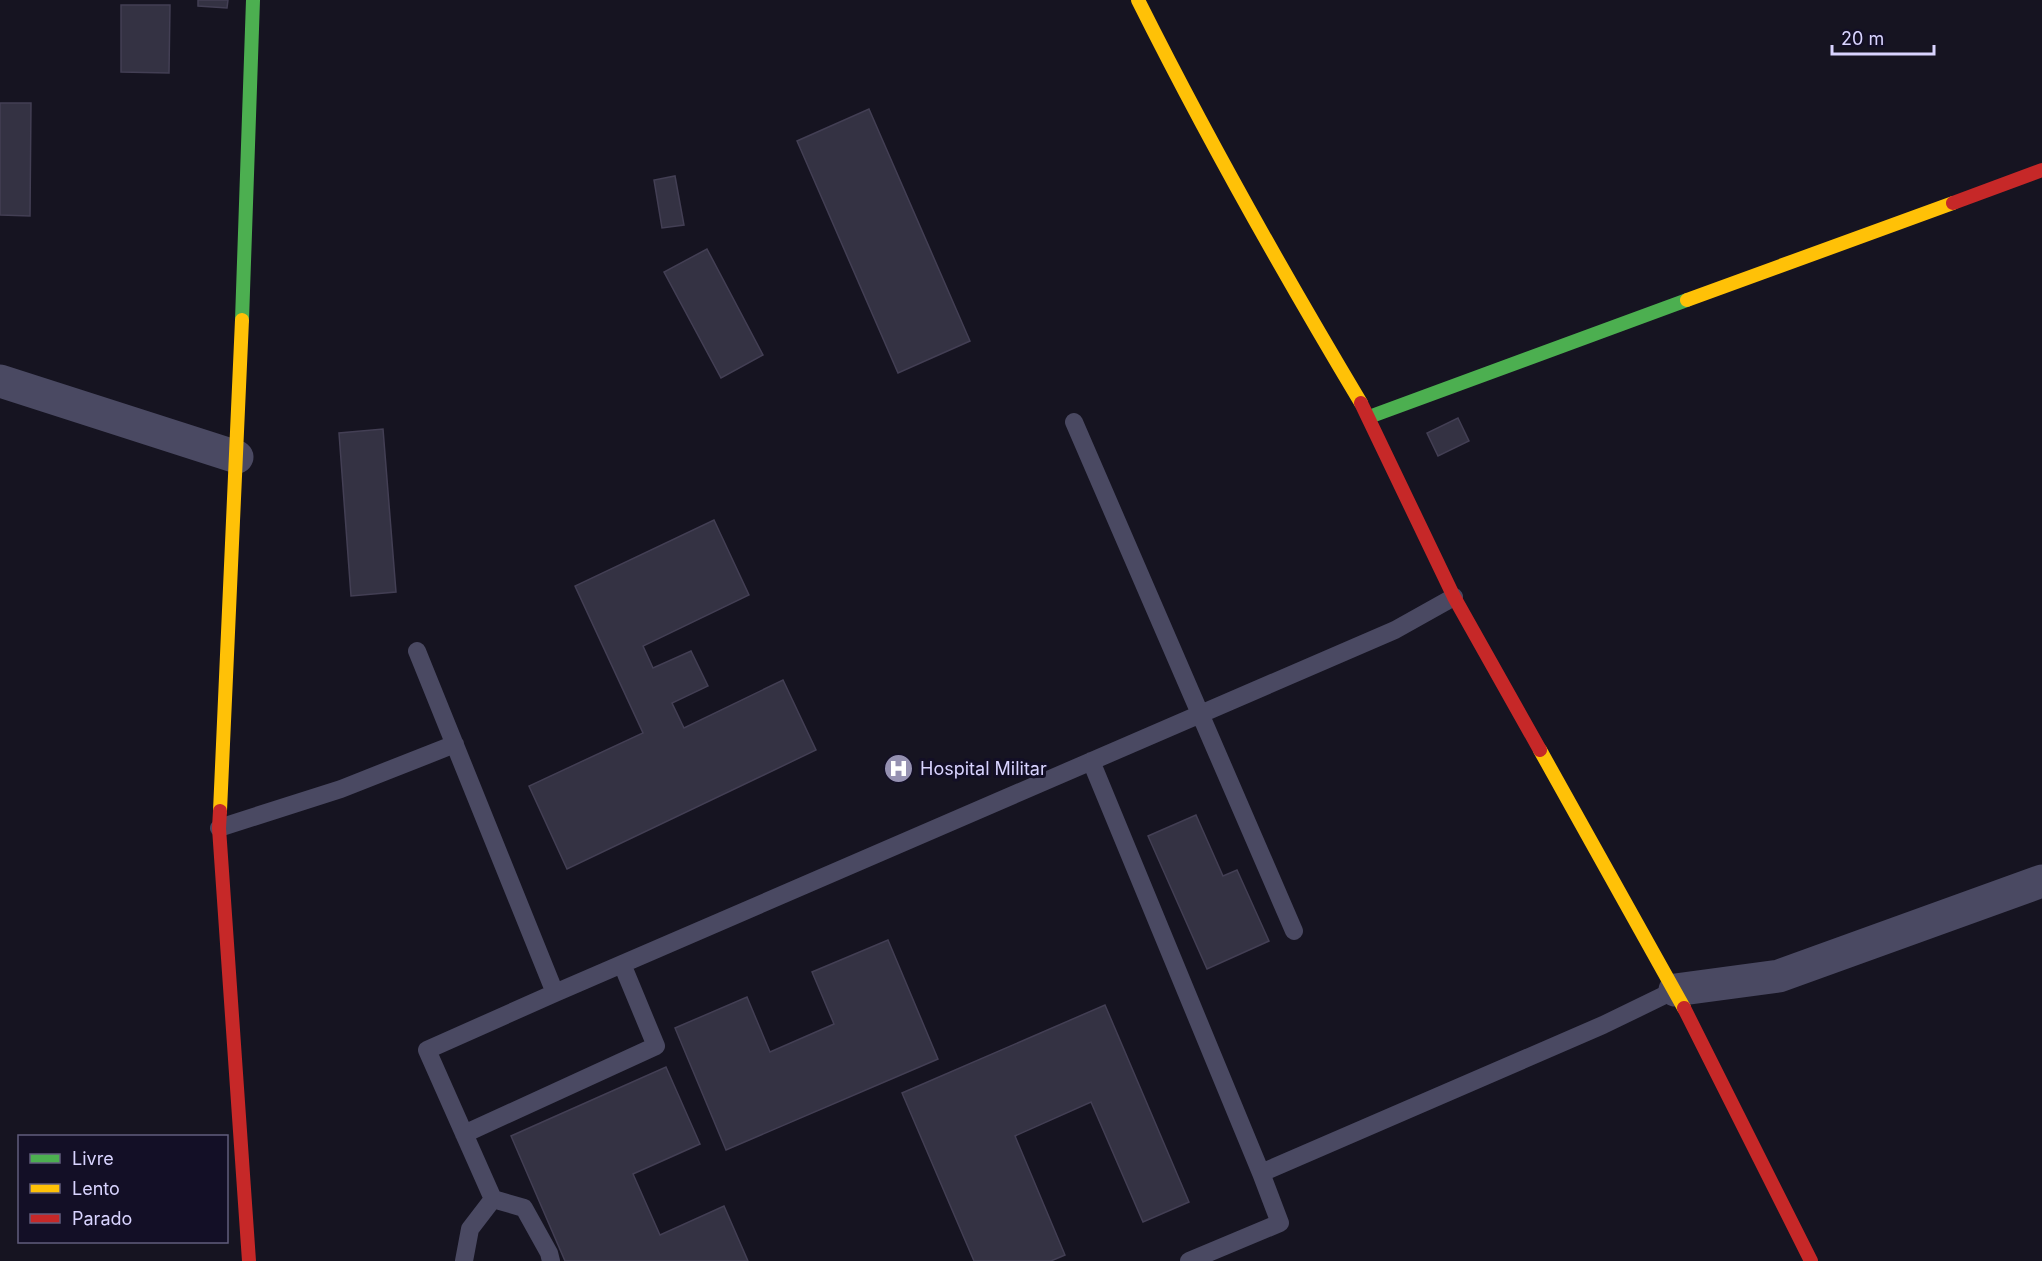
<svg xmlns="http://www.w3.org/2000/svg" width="2042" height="1261" font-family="Inter,sans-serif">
<rect width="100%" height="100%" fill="#161421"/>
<path fill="#343243" stroke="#433f54" stroke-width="1.5" d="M198,0H228L227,8L198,6Z
M121,5H170L169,73L121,72Z
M0,103H31L30,216L0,215Z
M869,109L970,341L898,373L797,141Z
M675,176L684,225L662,228L654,180Z
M707,249L763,355L721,378L664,272Z
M1458,418L1469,441L1438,456L1427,433Z
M383,429L396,592L351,596L339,433Z
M714,520L749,595L643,646L653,668L691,651L708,686L672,703L684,728L783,680L816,750L567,869L529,786L643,733L575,586Z
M1196,815L1223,876L1237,870L1269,941L1207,969L1148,836Z
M888,940L938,1059L726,1150L675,1028L747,997L770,1052L834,1024L812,972Z
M1105,1005L1189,1202L1143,1222L1091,1102L1015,1136L1065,1255L1051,1261H974L902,1093Z
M666,1067L700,1144L633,1174L660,1235L724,1206L748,1261H565L511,1136Z"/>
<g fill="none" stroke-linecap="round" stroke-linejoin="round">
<path stroke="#4a4962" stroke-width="18" d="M1074,422L1294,931
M417,651L555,993
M1091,761L1261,1173L1280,1223L1189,1261
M219,828L341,789L455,744
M464,1134L656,1046L622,964
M1261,1173L1603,1025L1675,990
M464,1261L470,1229L493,1199
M551,1261L549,1253L524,1208L493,1199L427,1050L555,993L1395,630L1454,597"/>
<path stroke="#4a4962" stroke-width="33" d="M0,381L237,457
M1675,990L1779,976L2042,881"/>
<path stroke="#4caf50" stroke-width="14" d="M242,320L253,0
M1369,417L1687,300"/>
<path stroke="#ffc107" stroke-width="14" d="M1138,0C1207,138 1282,271 1361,403
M1687,300L1953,203
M1540,750L1684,1008
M220,811L242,320"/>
<path stroke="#c62828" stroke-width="14" d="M1953,203L2042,170
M1361,403L1454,597L1540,750
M220,811L219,828L249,1261
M1684,1008L1811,1261"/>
</g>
<defs>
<symbol id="hospital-disc" viewBox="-11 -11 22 22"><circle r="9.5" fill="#9591b1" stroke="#130f26"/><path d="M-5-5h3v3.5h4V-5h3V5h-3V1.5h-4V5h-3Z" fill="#fff"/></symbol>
</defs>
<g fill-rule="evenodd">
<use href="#hospital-disc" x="882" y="752" width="33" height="33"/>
</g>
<g text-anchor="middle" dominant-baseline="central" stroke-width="6" stroke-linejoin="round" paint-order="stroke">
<g font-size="18" fill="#d9d4ff" stroke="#130f26" text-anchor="start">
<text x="920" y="768">Hospital Militar</text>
</g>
</g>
<rect x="18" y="1135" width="210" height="108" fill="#130f26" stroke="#625e7d" stroke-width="1.5"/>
<rect x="30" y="1154" width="30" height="9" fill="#4caf50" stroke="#625e7d" stroke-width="1.5"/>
<text x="72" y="1165" font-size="18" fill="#d9d4ff">Livre</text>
<rect x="30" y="1184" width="30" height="9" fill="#ffc107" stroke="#625e7d" stroke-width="1.5"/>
<text x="72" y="1195" font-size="18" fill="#d9d4ff">Lento</text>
<rect x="30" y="1214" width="30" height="9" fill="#c62828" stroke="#625e7d" stroke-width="1.5"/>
<text x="72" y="1225" font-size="18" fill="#d9d4ff">Parado</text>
<path d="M1832 45v9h102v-9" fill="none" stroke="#d9d4ff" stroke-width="3"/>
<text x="1841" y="45" font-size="18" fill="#d9d4ff" stroke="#130f26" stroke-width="4.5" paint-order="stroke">20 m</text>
</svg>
